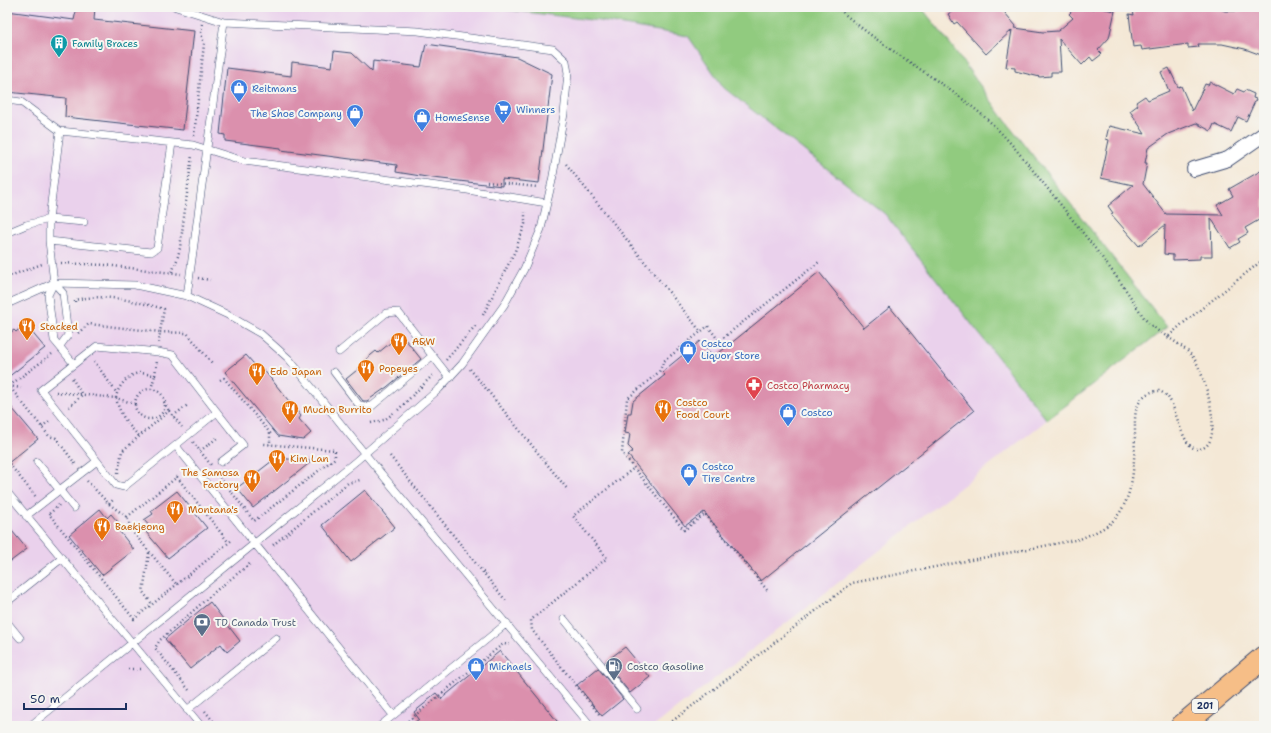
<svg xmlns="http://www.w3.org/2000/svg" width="1271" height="733" font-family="'Shantell Sans',sans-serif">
<rect width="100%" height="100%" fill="#f6f6f2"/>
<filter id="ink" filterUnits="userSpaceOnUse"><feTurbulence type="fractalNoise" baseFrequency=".025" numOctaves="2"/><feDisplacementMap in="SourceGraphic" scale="8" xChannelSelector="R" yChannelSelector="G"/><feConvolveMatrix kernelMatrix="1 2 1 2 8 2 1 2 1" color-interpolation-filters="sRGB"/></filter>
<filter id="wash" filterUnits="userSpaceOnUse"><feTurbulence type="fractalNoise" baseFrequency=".012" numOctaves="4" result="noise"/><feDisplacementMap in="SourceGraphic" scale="16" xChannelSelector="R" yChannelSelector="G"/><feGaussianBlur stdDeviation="0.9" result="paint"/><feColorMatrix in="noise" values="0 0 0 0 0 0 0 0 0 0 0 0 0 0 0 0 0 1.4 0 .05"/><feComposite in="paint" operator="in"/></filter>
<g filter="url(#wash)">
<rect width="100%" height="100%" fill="#f4e8d6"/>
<path fill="#ead1ec" d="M7,7H484L600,21L688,36L724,88L885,214L1047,420L654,726H7Z"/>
<path fill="#91cb7f" stroke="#567d6e" d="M484,7H921L951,45L1002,116L1167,327L1047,420L885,214L724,88L688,36L600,21Z"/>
<g id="blocks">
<path fill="#db90ad" d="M77,7H95L94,20L194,31L183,130L65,117L66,98L7,92V11L74,20Z
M960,7H1000L1016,26L1015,28L1043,32L1058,31L1073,18L1069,14L1076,7L1093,9L1095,7L1115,11L1109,38L1098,50L1102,54L1093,61L1090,57L1082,65L1059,39L1061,72H1051V76L1040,77L1015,71V68L1006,67L1012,30L986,54L957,22L954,24L948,14Z
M1152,7H1215L1225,11H1239L1240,7H1246L1264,12V56L1245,49L1222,44H1198L1199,47L1188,48V44L1142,50L1141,46L1133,47L1129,14L1134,15L1133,10Z
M426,44L517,57L552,74L539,183L502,179V186L433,178L396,172L397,165L281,150V148L225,141V135L220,134L227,68L291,76L292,62L332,67L334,51L352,53L372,72L373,61L421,67Z
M1169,68L1178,87L1181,86L1192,111L1205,84L1208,85L1210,82L1234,94L1237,89L1244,92L1245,90L1254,94L1253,98L1256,99L1246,121L1238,117L1231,132L1214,124L1211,131L1196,123L1168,134L1148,148L1145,163H1147L1143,184L1166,214L1223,215L1217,205L1233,196L1229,189L1264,169V217L1245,228L1248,233L1238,239L1240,242L1230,248L1211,218L1212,256H1200V259L1173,260V255L1164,254L1165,225L1139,246L1111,214L1113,213L1108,206L1133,185L1101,178L1109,140L1106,139L1109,126L1145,134L1130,111L1138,105L1136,102L1145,96L1148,100L1169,91L1161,72Z
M819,272L864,328L890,307L974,411L761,581L704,512L685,526L628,455L633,451L628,446L630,434L625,433L628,413H631L633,401L665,375L662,372L700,341L714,357Z
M25,324L45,348L7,378V335L14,330L16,332Z
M401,334L421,359L387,387L367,401H363L346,379L367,362L365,360L376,351L378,353Z
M246,355L260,371L263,369L301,416L299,419L311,433L303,440L278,436L225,372Z
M7,402L38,439L7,464Z
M276,458L312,461L253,508L237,488Z
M365,490L395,527L351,562L322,525Z
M177,491L207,528L168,558L146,532L151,528L144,520L153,514L151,511Z
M100,509L107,518L111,514L124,529L120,532L134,550L102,575L69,535Z
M7,525L27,549L7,564Z
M210,602L240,641L227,652L221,644L190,669L165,639Z
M625,647L650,677L630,693L605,662Z
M500,651L561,726H410L419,719L414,712L428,701L427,700L436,693L441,699Z
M598,668L623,699L602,716L577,685Z"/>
</g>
</g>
<g filter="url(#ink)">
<use href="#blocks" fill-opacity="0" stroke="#3c4b70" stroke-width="1"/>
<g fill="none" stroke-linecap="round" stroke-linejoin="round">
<defs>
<path id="service" d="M7,100L21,102L60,131L193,145L244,161L461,189L547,203
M60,131L49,219V241L54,283L48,295L54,340L74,364
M7,233L26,225L49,219L84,222
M49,241L151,252L157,248L172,143
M54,283L63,293L68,335L60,346
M187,296L224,22
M7,304L54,283L135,285L187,296L226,314L261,334L289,359L365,454L591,726
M97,346L158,352L173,355L217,412L124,487L116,485L41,390Z
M339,352L386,313L398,312L450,378
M334,372L359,405L371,407L432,356
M217,412L243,445L221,462
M176,446L393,715
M37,462L74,508
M7,492L201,726
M26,516L97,461
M7,602L61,559
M564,619L637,709
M7,622L20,638
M187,710L276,638
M30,726L356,461L439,389L462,364L504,305L524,269L541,229L552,181L564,114L568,73L566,61L553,49L418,31L224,22L176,7
M380,726L507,623"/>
<path id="minor" d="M1194,169L1228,159L1264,134"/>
<path id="motorway" d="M1182,726L1264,657"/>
</defs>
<use href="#service" stroke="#3c4b70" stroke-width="8"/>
<use href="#minor" stroke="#3c4b70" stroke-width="16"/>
<use href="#motorway" stroke="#3c4b70" stroke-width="24"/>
<path stroke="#3c4b70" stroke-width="2.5" stroke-dasharray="1 3" stroke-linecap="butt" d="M194,136L204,44L201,33L202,24
M566,164L701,332
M487,182L538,187
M61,263L105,265L181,274
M172,272L177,260L180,248L192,155
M7,277L42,264
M198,278L210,280
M75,302V300C104,293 135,301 164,309L160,332L187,333L212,363
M483,315L515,251L525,224V212
M78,333L89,324L160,332L159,343
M1169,336L1181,325L1264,259
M52,354L9,386L49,436L56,438L76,465
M446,360L476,325
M94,361L116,392
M470,369L568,490
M220,380L224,378L270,433V445
M9,386L21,388
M151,389L155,375
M135 404a15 15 0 1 1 30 0a15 15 0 1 1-30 0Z
M56,392L116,398C120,415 127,424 139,436
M164,402L169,411
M135,404L116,398C117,388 127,375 139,373C144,373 150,375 155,375L157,361
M69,407L82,395L72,378
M398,410L434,374
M173,416L189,404
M371,423L384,420L394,413
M42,427L49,421
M193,442L211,465
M200,451L217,438
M390,456L506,601
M7,461L36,497
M215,471L254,521L335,458V450L264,444
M118,473L122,451L169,411L182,427
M87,481L109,504L127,517L132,531L177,585
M109,504L113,500
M59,505L49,514L134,619L232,540
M127,517L177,477L229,543
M273,545L348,483L360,480
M149,553L143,592L152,604
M767,590L705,514L684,530L622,453L627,399L659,372L664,361L708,326L719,341L819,262
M128,669H142
M189,690L155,648L160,640L218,589L251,563
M205,711L217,726
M599,714L532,630L531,620L607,558L573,516L634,468
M402,726L503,644L511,645
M666,726L852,583L1080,539C1093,533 1109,528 1118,515C1135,492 1134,460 1135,433C1135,423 1134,411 1139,403C1143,395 1150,391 1159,391C1162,392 1167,395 1169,399C1177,409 1182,451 1199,449C1227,446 1204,374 1195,360C1182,341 1159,336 1145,319C1136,306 1128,292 1118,279C1097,250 1075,223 1053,195C1032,170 1012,142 988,120C941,78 883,50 837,7"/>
<use href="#service" stroke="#fff" stroke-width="7"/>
<use href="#minor" stroke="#fff" stroke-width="14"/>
<use href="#motorway" stroke="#f6be87" stroke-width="22"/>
</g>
</g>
<defs>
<symbol id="building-pin" viewBox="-11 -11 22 30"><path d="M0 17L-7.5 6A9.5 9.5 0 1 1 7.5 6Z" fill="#0f9aa8" stroke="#f6f6f2"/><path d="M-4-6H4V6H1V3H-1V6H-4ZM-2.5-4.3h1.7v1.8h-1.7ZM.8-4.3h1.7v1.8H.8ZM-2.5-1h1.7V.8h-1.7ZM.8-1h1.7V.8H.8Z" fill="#fff"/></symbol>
<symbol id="shop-pin" viewBox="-11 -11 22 30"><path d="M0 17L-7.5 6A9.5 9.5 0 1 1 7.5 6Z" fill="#3f7fe0" stroke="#f6f6f2"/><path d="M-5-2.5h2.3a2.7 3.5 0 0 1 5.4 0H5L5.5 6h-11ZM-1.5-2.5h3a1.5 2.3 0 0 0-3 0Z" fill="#fff"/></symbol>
<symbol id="supermarket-pin" viewBox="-11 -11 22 30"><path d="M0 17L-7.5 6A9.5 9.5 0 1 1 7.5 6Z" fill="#3f7fe0" stroke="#f6f6f2"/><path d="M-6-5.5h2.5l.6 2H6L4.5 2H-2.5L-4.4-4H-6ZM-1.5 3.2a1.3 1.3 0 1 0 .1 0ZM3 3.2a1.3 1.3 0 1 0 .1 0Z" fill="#fff"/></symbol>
<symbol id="restaurant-pin" viewBox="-11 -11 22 30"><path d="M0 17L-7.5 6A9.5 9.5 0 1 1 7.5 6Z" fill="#e8710a" stroke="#f6f6f2"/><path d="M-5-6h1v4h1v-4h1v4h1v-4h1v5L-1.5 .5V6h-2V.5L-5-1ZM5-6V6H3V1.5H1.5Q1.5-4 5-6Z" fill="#fff"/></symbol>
<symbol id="pharmacy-pin" viewBox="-11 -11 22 30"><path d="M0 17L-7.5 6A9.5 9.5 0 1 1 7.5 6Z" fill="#e0444e" stroke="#f6f6f2"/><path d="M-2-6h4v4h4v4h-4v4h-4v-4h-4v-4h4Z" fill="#fff"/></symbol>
<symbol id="bank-pin" viewBox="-11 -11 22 30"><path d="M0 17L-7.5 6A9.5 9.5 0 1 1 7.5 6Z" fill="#5c6f8a" stroke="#f6f6f2"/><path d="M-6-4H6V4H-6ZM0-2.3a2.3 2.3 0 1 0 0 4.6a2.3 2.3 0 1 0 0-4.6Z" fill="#fff"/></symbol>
<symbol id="fuel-pin" viewBox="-11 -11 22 30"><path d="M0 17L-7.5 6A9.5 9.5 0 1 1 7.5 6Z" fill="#5c6f8a" stroke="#f6f6f2"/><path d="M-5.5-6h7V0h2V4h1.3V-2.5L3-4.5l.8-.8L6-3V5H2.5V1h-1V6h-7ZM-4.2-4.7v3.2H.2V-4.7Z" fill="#fff"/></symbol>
</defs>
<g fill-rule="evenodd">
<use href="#building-pin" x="49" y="33" width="20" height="27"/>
<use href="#shop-pin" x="229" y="78" width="20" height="27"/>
<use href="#supermarket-pin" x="493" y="99" width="20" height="27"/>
<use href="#shop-pin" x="345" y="103" width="20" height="27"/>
<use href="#shop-pin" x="412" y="107" width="20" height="27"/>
<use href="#restaurant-pin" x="17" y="316" width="20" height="27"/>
<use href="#restaurant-pin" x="389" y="331" width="20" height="27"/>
<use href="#shop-pin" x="678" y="339" width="20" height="27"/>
<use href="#restaurant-pin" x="356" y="358" width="20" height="27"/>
<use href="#restaurant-pin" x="247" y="361" width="20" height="27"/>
<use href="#pharmacy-pin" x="744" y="375" width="20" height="27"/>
<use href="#restaurant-pin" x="653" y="398" width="20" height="27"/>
<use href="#restaurant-pin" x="280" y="399" width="20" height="27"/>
<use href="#shop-pin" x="778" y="402" width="20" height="27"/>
<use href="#restaurant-pin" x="267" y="448" width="20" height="27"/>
<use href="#shop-pin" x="679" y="462" width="20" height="27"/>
<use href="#restaurant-pin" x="242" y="468" width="20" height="27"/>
<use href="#restaurant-pin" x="165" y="499" width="20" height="27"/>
<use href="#restaurant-pin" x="92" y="516" width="20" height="27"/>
<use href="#bank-pin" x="192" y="612" width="20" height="27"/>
<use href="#shop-pin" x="466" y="656" width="20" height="27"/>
<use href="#fuel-pin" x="604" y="656" width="20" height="27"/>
</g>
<g text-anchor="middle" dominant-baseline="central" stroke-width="4" stroke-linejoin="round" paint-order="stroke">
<rect fill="#f6f6f2" stroke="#5d6b8a" stroke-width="1" x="1192" y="699" width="26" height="14" rx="3"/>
<g font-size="9" font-weight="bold" fill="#1b2f5e">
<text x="1205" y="706">201</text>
</g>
<g font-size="10" fill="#0d838f" stroke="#f6f6f2" text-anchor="start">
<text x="72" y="43">Family Braces</text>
</g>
<g font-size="10" fill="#366cbe" stroke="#f6f6f2" text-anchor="start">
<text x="252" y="88">Reitmans</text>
<text x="516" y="109">Winners</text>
<text x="342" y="113" text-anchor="end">The Shoe Company</text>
<text x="435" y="117">HomeSense</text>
<text x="701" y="343">Costco<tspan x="701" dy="12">Liquor Store</tspan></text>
<text x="801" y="412">Costco</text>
<text x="702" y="466">Costco<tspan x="702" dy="12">Tire Centre</tspan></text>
<text x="489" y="666">Michaels</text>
</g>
<g font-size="10" fill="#c56008" stroke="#f6f6f2" text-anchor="start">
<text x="40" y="326">Stacked</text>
<text x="412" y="341">A&amp;W</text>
<text x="379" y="368">Popeyes</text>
<text x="270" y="371">Edo Japan</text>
<text x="676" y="402">Costco<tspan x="676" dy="12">Food Court</tspan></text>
<text x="303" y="409">Mucho Burrito</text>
<text x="290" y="458">Kim Lan</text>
<text x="239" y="472" text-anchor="end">The Samosa<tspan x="239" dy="12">Factory</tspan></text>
<text x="188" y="509">Montana's</text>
<text x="115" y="526">Baekjeong</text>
</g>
<g font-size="10" fill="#be3a42" stroke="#f6f6f2" text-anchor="start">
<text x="767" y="385">Costco Pharmacy</text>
</g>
<g font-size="10" fill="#4e5e75" stroke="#f6f6f2" text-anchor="start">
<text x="215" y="622">TD Canada Trust</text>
<text x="627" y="666">Costco Gasoline</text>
</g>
</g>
<rect width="1271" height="733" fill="none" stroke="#f6f6f2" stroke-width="24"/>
<path d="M24 703v6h102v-6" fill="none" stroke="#1b2f5e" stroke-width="2"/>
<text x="30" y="703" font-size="12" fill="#1b2f5e" stroke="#f6f6f2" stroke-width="3" paint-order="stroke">50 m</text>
</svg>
